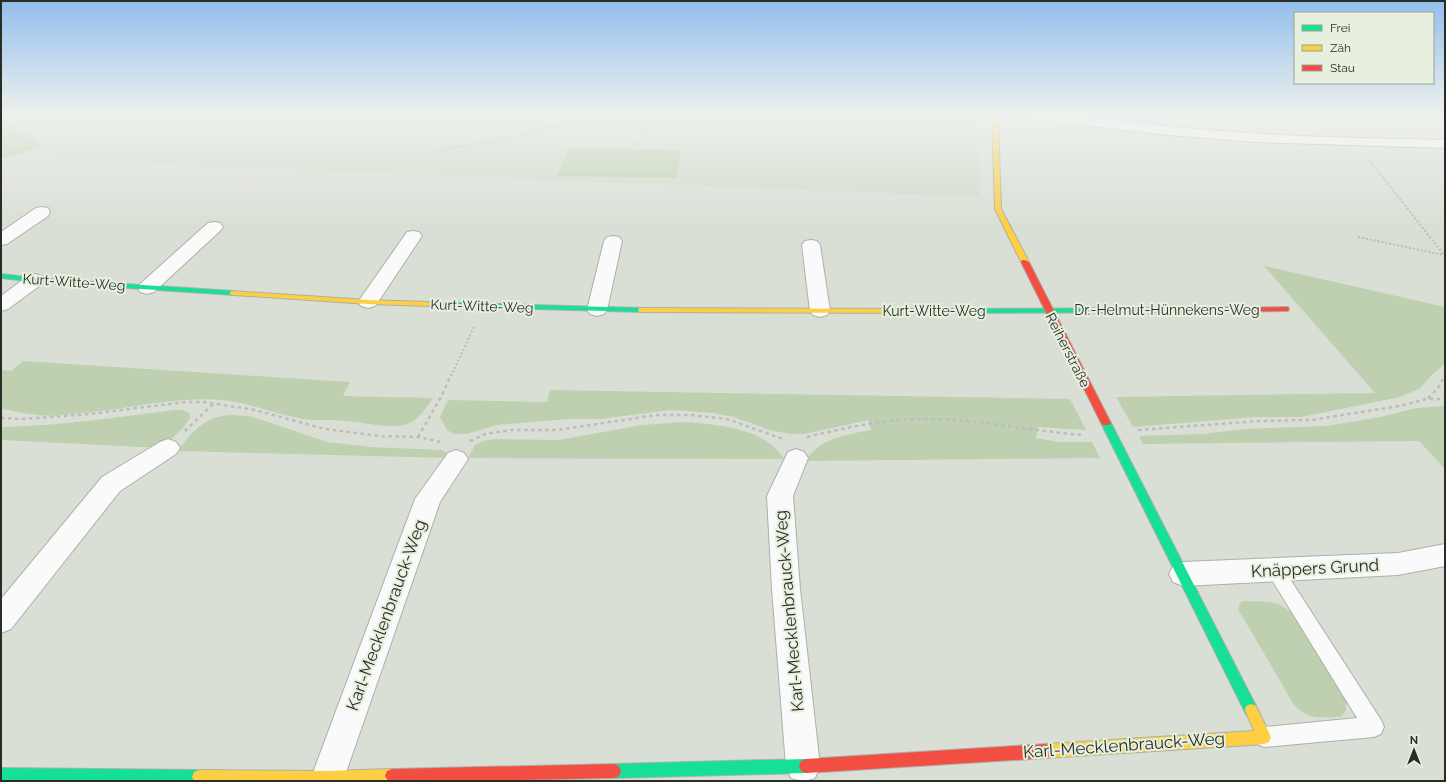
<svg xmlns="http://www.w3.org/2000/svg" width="1446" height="782" font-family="Raleway,sans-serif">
<rect width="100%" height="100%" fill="#dadfd6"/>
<path fill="#d1dbca" d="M1,115H977L980,197L63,160L44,147L1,161Z"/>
<path fill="#bed0b0" d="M1,116L42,146L1,159Z
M568,148L681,150L677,178L558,176Z
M1264,266L1445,307V364L1434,373L1419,389L1400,397L1302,417H1257L1133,427L1116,397L1375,393Z
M23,361L350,382L343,396L433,398C422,413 417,424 397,426C379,427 363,422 346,421C332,419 317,421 303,419C276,415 249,402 221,400C178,396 134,408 91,412C72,414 49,418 31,414C20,413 11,410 1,409V370L11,371Z
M550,390L1070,399L1086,430L1038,427L1036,438L1059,442H1092L1100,458L806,461C817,439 849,434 871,430L869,420L804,434H791L773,431L733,417L713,413L670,410L601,419H570L497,425L467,434H454L447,430L440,417L448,400L547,402Z
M1445,406V469L1419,441L1143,444L1139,436L1202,434L1245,429L1327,426L1380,417L1416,408Z
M175,410H183L189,413L190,418L184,427L162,448L1,440V427C60,426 117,417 175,410Z
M231,415L249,416L262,420L327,442L370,447L441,450L449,454L448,458L177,451C194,431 203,417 231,415Z
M684,422C719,425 764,427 784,459L468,458L475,445L483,441L494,439L559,440L642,425Z
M1244,601C1265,602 1276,598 1293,614L1346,700V710L1341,717C1320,717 1310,721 1294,705L1238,609L1240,603Z"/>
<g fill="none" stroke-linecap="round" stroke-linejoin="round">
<defs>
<path id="lane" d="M1275,563L1281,565L1381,720L1384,727L1381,734L1374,737L1264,747L1257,744L1254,737L1257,730L1264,727L1357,718L1269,575L1266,570L1269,565Z"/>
<path id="street" d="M1021,115C1084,114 1146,125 1208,130C1287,137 1366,138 1445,140V148L1254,142L1169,135L1028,119L1023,118Z
M42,207L48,208L50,212L48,216L7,244L1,245V232L36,208Z
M214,222L220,223L223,227L220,231L154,292L147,294L140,292L138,288L140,284L208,223Z
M413,231L419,232L422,236L378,302L375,306L368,308L361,306L358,302L407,232Z
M613,236L619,237L622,241L607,310L604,314L597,316L590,314L587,310L604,241L607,237Z
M811,240L817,241L820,245L830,311L827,315L820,317L813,315L810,311L802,245L805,241Z
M35,274L42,276L44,280L42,284L8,309L1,311V296L28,276Z
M168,439L176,442L180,448L176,454L120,491L11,629L1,633V599L102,477L160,442Z
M796,449L804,452L808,458L793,496L800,589L820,766L815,778C806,781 800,781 791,778L786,766L772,589L767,496L788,452Z
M456,450L464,453L468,459L440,502L343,781H313L311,778L415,499L448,453Z
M1445,544V566L1398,575L1183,586L1173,582L1169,574L1173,566L1183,562L1398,553Z"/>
<path id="fast" d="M1,274L35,278L234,291L238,293L234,295L35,282L1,278Z
M425,302L642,308L646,310L642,312L428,306L424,304Z
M1184,308L1188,310L1187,312L940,313L936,311L940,309Z
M1106,420L1109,421L1111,423L1256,706L1257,710L1256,714L1251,716L1246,714L1101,423L1103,421Z
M806,759L811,761L813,766L811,771L806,773L614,778L609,776L607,771L609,766L614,764Z
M1,768L199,770L204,772L206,777L204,781H1Z"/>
<path id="slow" d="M992,115H998L1001,209L1029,262L1025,264L1021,262L995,209Z
M231,291L368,300L428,302L432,304L428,306L368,304L234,295H231L230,293Z
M639,308L940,309L944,311L940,313L642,312H639L638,310Z
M1251,704L1256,706L1271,737L1269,742L1264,744L1046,758L1041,756L1039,751L1041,746L1046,744L1254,731L1245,710L1246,706Z
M392,769L397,771L399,776L396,781H194L192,777L194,772L199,770L328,771Z"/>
<path id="jam" d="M1022,260H1025L1029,262L1111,423L1109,425H1103L1101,423L1021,262Z
M1285,307H1288L1289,309L1288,311L1184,312L1180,310L1184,308Z
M1046,744L1051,746L1053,751L1051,756L1046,758L806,773L801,771L799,766L801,761L806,759Z
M614,764L619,766L621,771L619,776L614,778L473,781H388L385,776L387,771L392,769Z"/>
</defs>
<use href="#lane" stroke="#acb0a9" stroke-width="2"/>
<use href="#street" stroke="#acb0a9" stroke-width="2"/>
<use href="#fast" stroke="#acb0a9" stroke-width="2"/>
<use href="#slow" stroke="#acb0a9" stroke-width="2"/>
<use href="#jam" stroke="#acb0a9" stroke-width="2"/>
<path stroke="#bcbdbb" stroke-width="2" stroke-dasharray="2 2" stroke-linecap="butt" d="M1293,115L1298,120
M1382,115L1392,124
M635,145L653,124L658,115
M437,150L503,140L596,115
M1370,161L1444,255
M1358,237L1444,255
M451,376L474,327"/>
<path stroke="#bcbdbb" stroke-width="2.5" stroke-dasharray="3.5 3.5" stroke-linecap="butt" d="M1428,398L1438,388L1445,375
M1,418L22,419L90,414L185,402H204L255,410L325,429L380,436L418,437L441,442
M1138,430L1258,421L1311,420L1399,406L1427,399H1445
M185,431L213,404
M418,437L441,397L451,375
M807,437C845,428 883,419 922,419C976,418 1029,431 1083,435
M470,441L485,434L511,430H557L656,415H691L727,419L783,439"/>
<use href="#lane" fill="#f9faf9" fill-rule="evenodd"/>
<use href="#street" fill="#f9faf9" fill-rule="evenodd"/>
<use href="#fast" fill="#16e098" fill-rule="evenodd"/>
<use href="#slow" fill="#ffcf43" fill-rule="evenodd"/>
<use href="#jam" fill="#f24e42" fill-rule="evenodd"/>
</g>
<linearGradient id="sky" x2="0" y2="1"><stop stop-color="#92beec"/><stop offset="0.51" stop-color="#eef1ed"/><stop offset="1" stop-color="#eef1ed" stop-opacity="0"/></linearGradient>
<rect width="1446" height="224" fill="url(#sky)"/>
<g text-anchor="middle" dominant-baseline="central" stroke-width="4" stroke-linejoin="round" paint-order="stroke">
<g font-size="14" fill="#292d26" stroke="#e7f0df">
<text transform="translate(74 282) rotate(4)">Kurt-Witte-Weg</text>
<text transform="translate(482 306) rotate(2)">Kurt-Witte-Weg</text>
<text x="1167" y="310">Dr.-Helmut-Hünnekens-Weg</text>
<text x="934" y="311">Kurt-Witte-Weg</text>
<text transform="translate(1068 350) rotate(63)">Reiherstraße</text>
</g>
<g font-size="17" fill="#292d26" stroke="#e7f0df">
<text transform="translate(1315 568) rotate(-3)">Knäppers Grund</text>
<text transform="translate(789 611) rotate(-95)">Karl-Mecklenbrauck-Weg</text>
<text transform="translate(386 615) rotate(-70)">Karl-Mecklenbrauck-Weg</text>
<text transform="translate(1124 745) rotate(-4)">Karl-Mecklenbrauck-Weg</text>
</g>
</g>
<rect width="1446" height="782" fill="none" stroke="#292d26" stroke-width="4"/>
<rect x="1294" y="12" width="140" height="72" fill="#e7f0df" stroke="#9ba295"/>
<rect x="1302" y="25" width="20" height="6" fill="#16e098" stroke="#9ba295"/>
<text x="1330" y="32" font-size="12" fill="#292d26">Frei</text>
<rect x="1302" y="45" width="20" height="6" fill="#ffcf43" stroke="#9ba295"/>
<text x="1330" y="52" font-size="12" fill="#292d26">Zäh</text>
<rect x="1302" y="65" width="20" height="6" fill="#f24e42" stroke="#9ba295"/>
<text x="1330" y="72" font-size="12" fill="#292d26">Stau</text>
<g transform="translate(1414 750)" stroke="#e7f0df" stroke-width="3" paint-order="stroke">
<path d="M0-3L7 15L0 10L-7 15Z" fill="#292d26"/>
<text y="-6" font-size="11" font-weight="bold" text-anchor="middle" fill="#292d26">N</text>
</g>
</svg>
